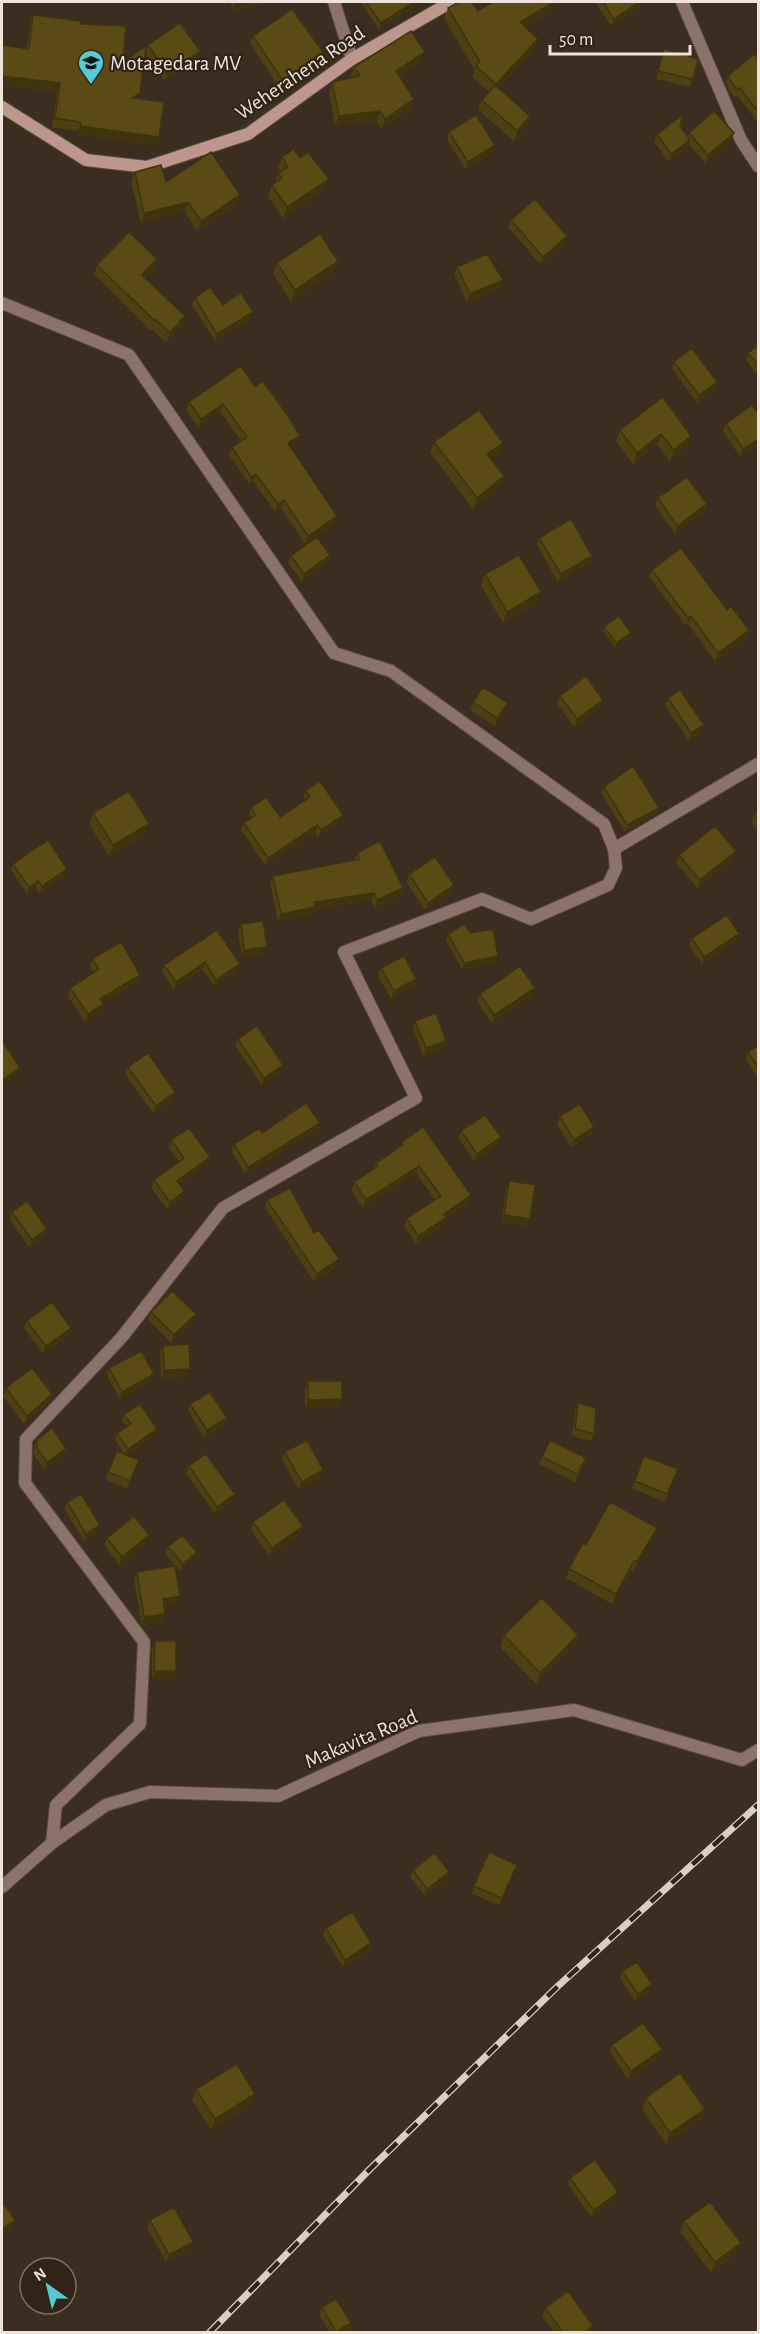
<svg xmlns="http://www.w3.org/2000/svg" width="760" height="2334" font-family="'Alegreya Sans',sans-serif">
<rect width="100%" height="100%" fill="#3b2d1f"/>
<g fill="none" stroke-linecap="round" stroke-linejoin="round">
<defs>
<path id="minor" d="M334,2L352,59
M682,2L741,140L758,166
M2,303L129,355L334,653L391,671L604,824L614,849L616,868L608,885L531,919L482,899L344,952L416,1098L223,1208L122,1337L26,1439L25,1483L144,1642L140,1724L56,1805L52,1843
M614,849L758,764
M2,1887L52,1843L106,1805L150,1792L278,1796L419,1731L574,1710L742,1760L758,1750"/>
<path id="secondary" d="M2,107L86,160L147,167L248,134L352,59L451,2"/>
</defs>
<use href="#minor" stroke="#584a3d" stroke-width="14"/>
<use href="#secondary" stroke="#584a3d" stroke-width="14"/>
<use href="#minor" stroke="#8b726b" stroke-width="12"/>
<use href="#secondary" stroke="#be978c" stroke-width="12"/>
<defs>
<path id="rail" d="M210,2332L370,2169L558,1986L758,1805"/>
</defs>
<use href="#rail" stroke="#d9cfc5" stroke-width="7"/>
<use href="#rail" stroke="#312315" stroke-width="4.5" stroke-dasharray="14" stroke-linecap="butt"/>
</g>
<path fill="#4d4012" d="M231,2H276L232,10Z
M362,2H421L379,29L361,3Z
M493,2H556L553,11L525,27L538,39L534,50L498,88L530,116L526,126L514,141L478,110L482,100L489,92L472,77L475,70L444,19L448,8L478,11Z
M595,2H643L642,6L611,26Z
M33,15L81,24L123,62L137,99L159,137L156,146L77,135L78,131L52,127L57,93L2,85V45L27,48L30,24Z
M253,36L321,60L280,89L250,43Z
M148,45L200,51L197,59L165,81L145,53Z
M664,49L693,79L690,87L656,79Z
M425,52L421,62L399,76L411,109L381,129L377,121L335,126L329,92L332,82L352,78L351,76L354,67Z
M759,59V124L738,96L735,98L729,91L726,83L728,76Z
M680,126L688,136L689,133H734L731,141L705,163L689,144L688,147L669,162L654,142L657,134Z
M449,132L492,153L466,170L447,140Z
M282,157L300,158L329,179L324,190L283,219L268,196L272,185L275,183L278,173L280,172L278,168Z
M135,172L166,182L236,205L197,231L185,212L141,223L131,182Z
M511,220L564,244L540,264L508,227Z
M157,259L154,269L145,278L185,316L182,326L166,342L151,329L150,330L94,274L97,265Z
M277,263L334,272L291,301L273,274Z
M457,267L501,287L467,302L454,275Z
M195,298L223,305L253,312L251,318L215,341L192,305Z
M759,345V377L746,360L748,353Z
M674,362L717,382L714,389L697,403L672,369Z
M255,387L297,444L291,447L337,516L334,524L305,544L281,508L275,512L253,481L249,484L229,455L232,447L241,441L220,411L198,427L186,410L189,402Z
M663,397L687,447L670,461L657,445L633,464L616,441L620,430Z
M759,414V445L740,457L723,431L726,424Z
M434,442L503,443L499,454L491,460L504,476L500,487L473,509L430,453Z
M658,498L707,504L704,512L675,533L655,506Z
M539,538L592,556L590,563L558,582L537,545Z
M291,556L327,562L302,581L288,563Z
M652,570L746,638L715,661L688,624L686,626L649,577Z
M485,574L537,603L503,623L481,586Z
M604,627L631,633L630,637L615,647L603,631Z
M560,696L601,707L574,727L557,703Z
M668,698L704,725L701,733L689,741L665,706Z
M473,702L505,711L495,726L470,710Z
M604,787L659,808L656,814L625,832L601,793Z
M306,791L340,822L318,837L315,832L265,865L241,830L244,823L251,818L249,814L251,808L280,817L305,800L303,797Z
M759,811V833L751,822L754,814Z
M93,813L145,835L109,856L89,824Z
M357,853L403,888L401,895L375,908L371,900L314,910L312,915L278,922L270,883L273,876L354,860Z
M679,855L733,859L697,888L676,863Z
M13,864L67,869L65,876L39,893L36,888L27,894L11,870Z
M409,874L454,885L451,893L425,910L406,882Z
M241,924L264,954L242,957L238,932Z
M217,930L237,971L214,986L202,969L173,989L162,972L164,965Z
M470,933L496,963L462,969L446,941L448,934Z
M692,938L736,942L702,964L689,946Z
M92,959L140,975L137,982L102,1003L100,1011L85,1022L68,996L70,988L93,973L90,966Z
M381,968L416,979L414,986L391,999L378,976Z
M480,994L532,995L492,1023L477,1002Z
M415,1021L443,1048L423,1056L413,1028Z
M238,1039L283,1065L281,1072L262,1085L235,1046Z
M759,1045V1080L745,1059L748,1052Z
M128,1067L175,1092L173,1100L153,1113L125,1074Z
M560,1116L594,1127L591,1135L571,1147L557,1124Z
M317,1130L245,1174L231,1151L234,1144L262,1133Z
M461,1131L501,1137L498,1145L474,1161L459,1139Z
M171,1140L210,1157L207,1164L179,1184L181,1198L167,1209L151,1188L154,1180L179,1162L169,1148Z
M402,1142L468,1203L446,1217L443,1225L416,1244L404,1226L407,1218L435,1200L416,1173L363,1208L351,1190L354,1182L373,1169L376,1163L400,1147Z
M509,1181L530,1219L527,1226L501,1223L506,1189Z
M267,1200L314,1233L339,1259L336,1267L314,1282L265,1208Z
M12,1212L47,1229L44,1237L29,1247L9,1219Z
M151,1312L193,1321L171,1343L148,1319Z
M27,1321L71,1328L68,1336L43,1354L24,1328Z
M163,1346L187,1377L161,1378L160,1353Z
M109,1368L151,1381L120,1399L107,1376Z
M308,1381L339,1407H305V1389Z
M6,1388L50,1402L24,1424L3,1396Z
M578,1403L594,1434L591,1441L572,1436L575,1411Z
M190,1404L227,1418L224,1426L204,1438L188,1411Z
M124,1414L155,1435L126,1455L136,1468L127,1489L105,1479L108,1472L124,1454L115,1440L117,1433L127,1427L122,1421Z
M37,1440L66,1449L63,1456L44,1470L34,1455V1447Z
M285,1452L320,1478L299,1490L282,1460Z
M644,1456L678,1469L665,1502L632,1488Z
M542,1457L583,1465L575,1482L539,1464Z
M189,1466L235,1494L232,1502L215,1514L186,1473Z
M67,1502L97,1533L84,1541L65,1510Z
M253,1522L303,1526L300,1534L269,1556L251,1530Z
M653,1537L633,1572L631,1570L612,1604L566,1578L569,1569L586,1545Z
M107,1538L146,1543L119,1565L104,1545Z
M168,1547L197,1552L194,1559L180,1571L165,1554Z
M137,1572L180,1596L177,1604L164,1606L165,1614L162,1622L142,1625L134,1580Z
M504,1635L574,1646L536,1684L500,1647Z
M155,1641L176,1671L173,1679H152V1649Z
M413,1870L446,1880L425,1896L410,1877Z
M514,1872L499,1905L472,1894L474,1886Z
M326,1928L371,1943L369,1951L343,1967L323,1936Z
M622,1971L652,1984L649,1992L635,2001L620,1979Z
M612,2045L659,2057L628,2079L610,2052Z
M196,2089L251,2105L211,2130L192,2100Z
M646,2098L705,2109L701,2120L666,2144L642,2109Z
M570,2178L618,2192L615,2200L591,2217L568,2185Z
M150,2220L190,2249L166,2262L147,2228Z
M684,2221L737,2254L711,2273L680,2232Z
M759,2232V2242L756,2239Z
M322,2307L351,2323L348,2331L345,2332H330L319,2315Z
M545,2308L593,2326L591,2332H554L542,2316Z"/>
<path fill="#3f340f" d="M235,2H276L232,10Z
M414,2H421L379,29L381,23Z
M554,2H556L553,11L516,33L520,22Z
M639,2H643L642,6L611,26L614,19Z
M538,39L534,50L491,95L496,84Z
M200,51L197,59L165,81L168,74Z
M323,52L321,60L280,89L283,81Z
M425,52L421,62L392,81L396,71Z
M2,76L60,83L57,93L2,85Z
M414,99L411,109L381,129L385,119Z
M380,111L377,121L335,126L339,116Z
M530,116L526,126L514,141L517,131Z
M80,126L159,137L156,146L77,135Z
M734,133L731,141L705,163L708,155Z
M690,140L688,147L669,162L671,154Z
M495,145L492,153L466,170L468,162Z
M329,179L324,190L283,219L287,207Z
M240,195L236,205L197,231L201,221Z
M188,202L185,212L141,223L144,213Z
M567,236L564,244L540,264L543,257Z
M157,259L154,269L138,285L142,275Z
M338,261L334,272L291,301L295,290Z
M503,280L501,287L467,302L470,294Z
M253,312L251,318L215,341L217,334Z
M185,316L182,326L166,342L170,333Z
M717,382L714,389L697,403L699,395Z
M223,404L220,411L198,427L201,419Z
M661,434L657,445L633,464L637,453Z
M300,436L297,444L285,451L288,443Z
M691,436L687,447L670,461L674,450Z
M759,439V445L740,457L743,449Z
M503,443L499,454L483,466L487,454Z
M256,474L253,481L249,484L251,477Z
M504,476L500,487L473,509L477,498Z
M284,500L281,508L275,512L278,504Z
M707,504L704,512L675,533L677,526Z
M337,516L334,524L305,544L308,536Z
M330,555L327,562L302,581L304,574Z
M592,556L590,563L558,582L561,574Z
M541,592L537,603L503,623L507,612Z
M691,616L688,624L686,626L688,618Z
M749,630L746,638L715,661L718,653Z
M631,633L630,637L615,647L616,643Z
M603,700L601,707L574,727L577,719Z
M508,703L505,711L495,726L497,718Z
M704,725L701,733L689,741L691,733Z
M659,808L656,814L625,832L627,825Z
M343,815L340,822L318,837L321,830Z
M149,824L145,835L109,856L113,845Z
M317,825L315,832L265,865L268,858Z
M736,851L733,859L697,888L700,880Z
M67,869L65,876L39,893L42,886Z
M38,881L36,888L27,894L29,887Z
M454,885L451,893L425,910L428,903Z
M403,888L401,895L375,908L377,900Z
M374,893L371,900L314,910L312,915L278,922L281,914L314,902Z
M739,934L736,942L702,964L704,957Z
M267,947L264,954L242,957L244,950Z
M498,956L496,963L462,969L464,963Z
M205,962L202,969L173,989L176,982Z
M240,964L237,971L214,986L216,980Z
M140,975L137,982L97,1007L100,999Z
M416,979L414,986L391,999L394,991Z
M535,988L532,995L492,1023L494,1015Z
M103,1004L100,1011L85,1022L88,1014Z
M446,1041L443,1048L423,1056L426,1048Z
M283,1065L281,1072L262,1085L264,1078Z
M20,1068L17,1076L2,1086V1080Z
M175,1092L173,1100L153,1113L156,1106Z
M320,1123L317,1130L245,1174L248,1167Z
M594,1127L591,1135L571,1147L574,1140Z
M501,1137L498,1145L474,1161L477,1154Z
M210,1157L207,1164L174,1188L177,1181Z
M419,1166L416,1173L363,1208L366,1200Z
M184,1191L181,1198L167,1209L170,1202Z
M471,1195L468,1203L441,1221L444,1214Z
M504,1215L530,1219L527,1226L501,1223Z
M446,1218L443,1225L416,1244L418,1236Z
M47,1229L44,1237L29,1247L32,1240Z
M339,1259L336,1267L314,1282L317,1274Z
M196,1314L193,1321L171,1343L174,1335Z
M71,1328L68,1336L43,1354L46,1346Z
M190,1369L187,1377L161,1378L164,1370Z
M154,1374L151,1381L120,1399L122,1392Z
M52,1394L50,1402L24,1424L27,1416Z
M342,1399L339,1407H305L308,1400Z
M227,1418L224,1426L204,1438L207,1430Z
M157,1429L155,1435L125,1455L128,1449Z
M66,1449L63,1456L44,1470L47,1462Z
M323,1470L320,1478L299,1490L302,1482Z
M235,1494L232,1502L215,1514L217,1507Z
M100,1525L97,1533L84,1541L86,1534Z
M303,1526L300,1534L269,1556L272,1548Z
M657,1528L653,1537L633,1572L637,1562Z
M149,1535L146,1543L119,1565L122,1557Z
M197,1552L194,1559L180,1571L183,1564Z
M634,1561L631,1570L612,1604L616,1594Z
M180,1596L177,1604L160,1606L163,1599Z
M165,1614L162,1622L142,1625L144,1617Z
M578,1635L574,1646L536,1684L540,1673Z
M154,1671H176L173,1679H152Z
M449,1872L446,1880L425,1896L427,1889Z
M371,1943L369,1951L343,1967L345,1960Z
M652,1984L649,1992L635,2001L638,1994Z
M662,2049L659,2057L628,2079L631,2071Z
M255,2094L251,2105L211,2130L215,2119Z
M705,2109L701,2120L666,2144L670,2133Z
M618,2192L615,2200L591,2217L594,2210Z
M15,2220L12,2228L2,2235V2229Z
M193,2242L190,2249L166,2262L169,2255Z
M741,2243L737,2254L711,2273L715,2262Z
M351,2323L348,2331L345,2332H336Z
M593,2326L591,2332H585Z"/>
<path fill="#5a4b15" stroke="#3f340f" stroke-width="1.5" d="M366,2H414L381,23Z
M459,2H472L478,11L493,2H554L520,22L538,39L496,84L476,66L480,62L448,8Z
M603,2H639L614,19Z
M292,9L323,52L283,81L253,36Z
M33,15L81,21V24L126,26L123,62L146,46L140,93L132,98L164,102L159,137L80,126L81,122L55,118L60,83L2,76V45L29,49Z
M180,23L200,51L168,74L148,45Z
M411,31L425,52L396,71L414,99L385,119L380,111L339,116L332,82L360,76L354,67Z
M664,49L698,59L693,79L658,71Z
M754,54L759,59V113L740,88L738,90L732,83L728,76Z
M495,85L530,116L517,131L482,100Z
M714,111L734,133L708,155L689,133Z
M476,115L495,145L468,162L449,132Z
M683,115L680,126L690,140L671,154L657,134Z
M294,149L300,158L308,152L329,179L287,207L272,185L282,178L278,173L288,167L282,157Z
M211,152L240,195L201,221L188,202L144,213L135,172L161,165L166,182Z
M535,199L567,236L543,257L511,220Z
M129,232L157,259L142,275L185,316L170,333L155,319L154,320L97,265Z
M320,234L338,261L295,290L277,263Z
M487,254L503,280L470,294L457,267Z
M210,287L223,305L241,293L253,312L217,334L195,298Z
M759,345V366L748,353Z
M692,348L717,382L699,395L674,362Z
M241,366L255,387L263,381L288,416L300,436L288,443L337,516L308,536L284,500L278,504L256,474L251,477L232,447L247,437L223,404L201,419L189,402Z
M663,397L691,436L674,450L661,434L637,453L620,430Z
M752,405L759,414V439L743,449L726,424Z
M479,410L503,443L487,454L504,476L477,498L434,442Z
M687,477L707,504L677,526L658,498Z
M571,519L592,556L561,574L539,538Z
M317,537L330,555L304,574L291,556Z
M681,548L727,610L731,606L749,630L718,653L691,616L688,618L652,570Z
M519,555L541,592L507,612L485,574Z
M619,616L631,633L616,643L604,627Z
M586,676L603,700L577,719L560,696Z
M483,687L508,703L497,718L473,702Z
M680,690L704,725L691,733L668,698Z
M633,766L659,808L627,825L604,787Z
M320,781L343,815L321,830L317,825L268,858L244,823L256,815L251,808L266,797L280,817L310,797L306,791Z
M129,791L149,824L113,845L93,813Z
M759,811V821L754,814Z
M715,826L736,851L700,880L679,855Z
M48,840L67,869L42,886L38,881L29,887L13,864Z
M380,841L403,888L377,900L374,893L314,902L315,907L281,914L273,876L360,859L357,853Z
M435,857L454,885L428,903L409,874Z
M727,915L739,934L704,957L692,938Z
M263,921L267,947L244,950L241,924Z
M464,924L470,933L493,929L498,956L464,963L448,934Z
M217,930L240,964L216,980L205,962L176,982L164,965Z
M121,942L140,975L100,999L103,1004L88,1014L70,988L99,969L92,959Z
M404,956L416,979L394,991L381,968Z
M520,966L535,988L494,1015L480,994Z
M436,1013L446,1041L426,1048L415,1021Z
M257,1026L283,1065L264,1078L238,1039Z
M2,1040L20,1068L2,1080Z
M759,1045V1068L748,1052Z
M148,1053L175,1092L156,1106L128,1067Z
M306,1103L320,1123L248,1167L234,1144L260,1128L262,1133Z
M580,1104L594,1127L574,1140L560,1116Z
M485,1115L501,1137L477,1154L461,1131Z
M423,1127L471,1195L444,1214L446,1218L418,1236L407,1218L441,1196L419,1166L366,1200L354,1182L378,1166L376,1163L403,1145L402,1142Z
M189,1128L210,1157L177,1181L184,1191L170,1202L154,1180L184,1158L171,1140Z
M509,1181L535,1185L530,1219L504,1215Z
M290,1188L314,1233L319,1230L339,1259L317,1274L267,1200Z
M27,1201L47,1229L32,1240L12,1212Z
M172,1291L196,1314L174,1335L151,1312Z
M52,1302L71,1328L46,1346L27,1321Z
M189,1344L190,1369L164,1370L163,1346Z
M141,1351L154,1374L122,1392L109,1368Z
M32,1368L52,1394L27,1416L6,1388Z
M308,1381H342V1399L308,1400Z
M210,1392L227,1418L207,1430L190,1404Z
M578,1403L596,1408L594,1434L575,1429Z
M140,1404L157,1429L128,1449L117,1433L131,1424L124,1414Z
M52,1428L66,1449L47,1462L37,1448V1440Z
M307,1440L323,1470L302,1482L285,1452Z
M550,1440L586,1458L577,1474L542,1457Z
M117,1451L139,1460L130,1481L108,1472Z
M206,1454L235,1494L217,1507L189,1466Z
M644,1456L678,1469L667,1494L635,1481Z
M81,1494L100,1525L86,1534L67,1502Z
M284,1500L303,1526L272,1548L253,1522Z
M610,1502L657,1528L637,1562L634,1561L616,1594L569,1569L583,1543L586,1545Z
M134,1516L149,1535L122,1557L107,1538Z
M182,1535L197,1552L183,1564L168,1547Z
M175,1566L180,1596L163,1599L165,1614L144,1617L137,1572Z
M542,1598L578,1635L540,1673L504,1635Z
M155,1641H176V1671H154Z
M489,1852L517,1865L502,1898L474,1886Z
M435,1853L449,1872L427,1889L413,1870Z
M352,1912L371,1943L345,1960L326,1928Z
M637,1962L652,1984L638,1994L622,1971Z
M643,2023L662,2049L631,2071L612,2045Z
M237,2064L255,2094L215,2119L196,2089Z
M680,2073L705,2109L670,2133L646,2098Z
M595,2160L618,2192L594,2210L570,2178Z
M2,2201L15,2220L2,2229Z
M710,2202L741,2243L715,2262L684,2221Z
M174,2207L193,2242L169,2255L150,2220Z
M568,2291L593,2326L585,2332H563L545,2308Z
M336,2299L351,2323L336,2332L322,2307Z"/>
<defs>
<symbol id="school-pin" viewBox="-11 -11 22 30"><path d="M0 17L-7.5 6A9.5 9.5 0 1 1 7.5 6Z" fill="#52ccd6" stroke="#312315"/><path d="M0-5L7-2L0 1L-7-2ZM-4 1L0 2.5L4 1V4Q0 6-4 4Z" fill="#111"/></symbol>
</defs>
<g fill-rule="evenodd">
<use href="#school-pin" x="76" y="48" width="30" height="40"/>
</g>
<g text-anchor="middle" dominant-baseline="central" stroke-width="4.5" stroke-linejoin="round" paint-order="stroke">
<g font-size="21" fill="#eee4db" stroke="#312315" text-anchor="start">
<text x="110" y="63">Motagedara MV</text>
</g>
<g font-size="21" fill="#eee4db" stroke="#312315">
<text transform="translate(300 73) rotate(-34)">Weherahena Road</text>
<text transform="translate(361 1739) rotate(-23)">Makavita Road</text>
</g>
</g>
<rect width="760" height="2334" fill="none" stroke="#eee4db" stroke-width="6"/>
<g transform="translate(48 2286) rotate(326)"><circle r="28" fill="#312315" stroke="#7d7064" stroke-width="1.5"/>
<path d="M0-4.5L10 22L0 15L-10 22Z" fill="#52ccd6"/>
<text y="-9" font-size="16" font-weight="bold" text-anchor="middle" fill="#eee4db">N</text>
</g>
<path d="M550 45v9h140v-9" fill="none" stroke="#eee4db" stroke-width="3"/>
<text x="559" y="45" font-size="18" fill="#eee4db" stroke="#312315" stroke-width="4.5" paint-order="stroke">50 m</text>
</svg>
